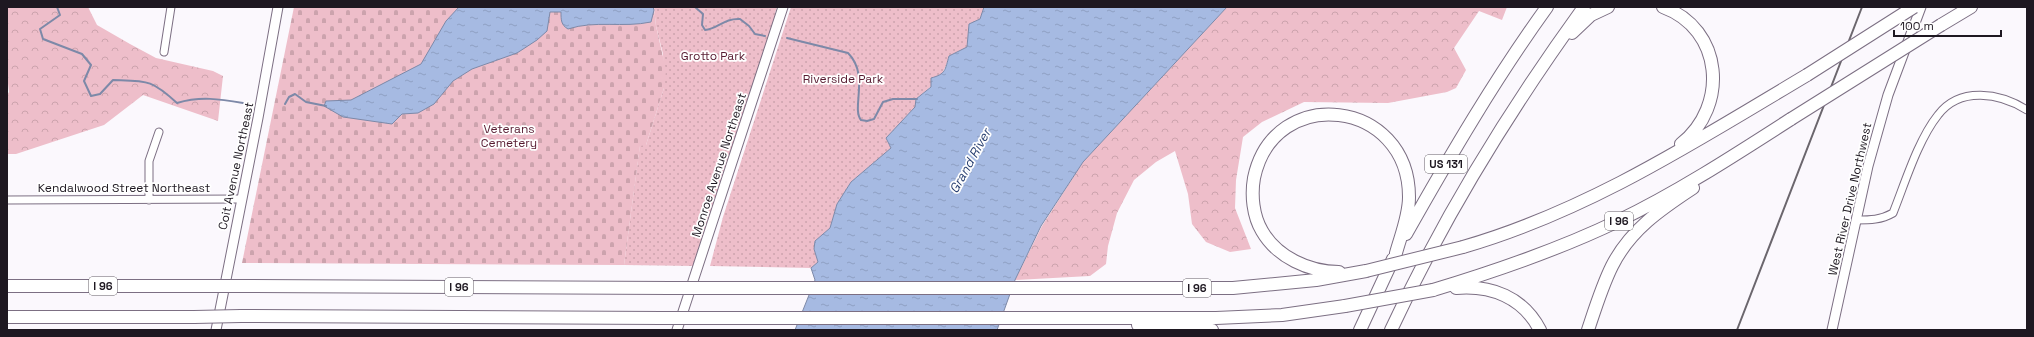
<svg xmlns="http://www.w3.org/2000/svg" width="2034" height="337" font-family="'Space Grotesk',sans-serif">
<defs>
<pattern id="green-dots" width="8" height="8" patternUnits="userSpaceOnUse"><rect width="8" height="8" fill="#eebeca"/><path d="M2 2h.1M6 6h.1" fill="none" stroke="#cca3ad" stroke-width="1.8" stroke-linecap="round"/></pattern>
<pattern id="forest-crowns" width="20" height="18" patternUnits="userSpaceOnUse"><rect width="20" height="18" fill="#eebeca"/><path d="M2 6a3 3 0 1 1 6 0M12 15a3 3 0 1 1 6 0" fill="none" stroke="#cca3ad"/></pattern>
<pattern id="cemetery-stones" width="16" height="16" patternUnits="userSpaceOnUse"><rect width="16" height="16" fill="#eebeca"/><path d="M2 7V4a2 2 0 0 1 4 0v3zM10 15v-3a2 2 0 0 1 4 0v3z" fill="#cca3ad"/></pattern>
<pattern id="water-ripples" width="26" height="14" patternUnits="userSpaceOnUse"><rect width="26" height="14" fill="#a6bae2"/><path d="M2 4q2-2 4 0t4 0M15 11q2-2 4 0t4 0" fill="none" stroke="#8e9fc2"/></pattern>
</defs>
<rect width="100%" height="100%" fill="#fbf8fd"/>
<path fill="url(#green-dots)" d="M654,7H777L775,13L777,16L694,266L624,265L640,145H646L664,88L663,54L656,26Z
M791,7H984L980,19L969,24L967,47L949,56C944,77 932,86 916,99L915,107L886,138L891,148L851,182L837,204L830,228L815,241L814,249L818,262L811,268L710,266L723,217Z"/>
<path fill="url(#forest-crowns)" d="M7,7H88L97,25L130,44L156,58L213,71L223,76L218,121L143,95L104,125L16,154H7V95L9,92L7,75Z
M1227,7H1507L1502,20L1479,11L1454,48L1466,70L1456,88L1447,92L1388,103L1304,102L1262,122L1243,137L1236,180L1235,208L1251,249L1230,252L1206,242L1192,224L1188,194L1175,151L1156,162L1134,180L1117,213L1108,246L1106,264L1090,276L1015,280L1042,226L1083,162Z"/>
<path fill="url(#cemetery-stones)" d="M294,7H654L656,26L666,70L664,88L646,145L640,146L624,265L242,263Z"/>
<path fill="url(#water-ripples)" stroke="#7d89a8" d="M459,7H653L654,10L651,22C623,28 595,20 568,29C561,25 561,20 561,12H550L547,31L537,40L517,53L472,69L453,81L434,104L418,113L402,114L392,124L343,117L324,106L326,101L351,100L421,64L446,21Z
M984,7H1227L1083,162L1041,226L1015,280L997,330H795L815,280L811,268L818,262L814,249L815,241L830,228L837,204L851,182L891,148L886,138L915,107L916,99L931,87V78C946,74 945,70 949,56L967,47L969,24L980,19Z"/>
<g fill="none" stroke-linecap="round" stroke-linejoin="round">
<path stroke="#7d89a8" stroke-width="2" d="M57,7L60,15L40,29L43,39L82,54L91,65L84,81L91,96L100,94L113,80C147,81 151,79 177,103C200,96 220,99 243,103
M695,7L703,14L702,25L705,30C718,29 724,18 740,19L749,26L755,34L765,36
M787,38L848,53C870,75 851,108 861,120L867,121L874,119L883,102L893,99H917
M285,104L289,97L295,94L306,102L326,106"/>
<defs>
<path id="street" d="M164,52L171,7
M7,200L241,199
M149,200V161L159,132
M1856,220C1870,220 1881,220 1893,213C1905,183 1918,140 1938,115C1960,86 2000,93 2027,110"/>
<path id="secondary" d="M216,330L258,118L278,7
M677,330L783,7
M1832,330L1868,166L1888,95L1921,7"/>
<path id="highway" d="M1663,7C1723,29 1729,106 1681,144
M1941,25L1971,7
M1572,33L1591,15L1608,7
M1406,234C1450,156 1495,79 1547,7
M1463,247C1588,211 1696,141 1807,75
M1339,272C1309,272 1277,257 1262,231C1253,216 1251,195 1254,178C1274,83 1409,99 1409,197C1409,216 1401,235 1396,253
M7,286H198
M246,286L671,288
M718,288H1233L1316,280L1366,271
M1456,288C1491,285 1523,297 1540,330
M1433,290C1496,271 1558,250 1618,221C1678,192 1735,155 1791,119
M241,316L662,318
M7,317H194
M709,318H1216L1282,315L1345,306
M1138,325L1212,330
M1360,330L1393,259
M1391,330C1444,216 1510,109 1584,7
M1588,330C1595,309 1602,286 1612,266C1630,230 1661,209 1693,188"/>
</defs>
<use href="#street" stroke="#7c6f83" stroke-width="9"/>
<use href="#secondary" stroke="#7c6f83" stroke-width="11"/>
<use href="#highway" stroke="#7c6f83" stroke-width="14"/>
<use href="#street" stroke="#fff" stroke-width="7"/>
<use href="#secondary" stroke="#fff" stroke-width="9"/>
<use href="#highway" stroke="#fff" stroke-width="12"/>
<path stroke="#6b666d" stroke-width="2" d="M1737,330L1862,7"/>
<defs>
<path id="highway-bridge" d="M1807,75L1914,7
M1791,119L1941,25
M1366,271L1463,247
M198,286H246
M671,288H718
M1345,306L1433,290
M194,317L241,316
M662,318H709"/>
</defs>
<use href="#highway-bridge" stroke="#7c6f83" stroke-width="14" stroke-linecap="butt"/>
<use href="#highway-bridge" stroke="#fff" stroke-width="12"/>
</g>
<g text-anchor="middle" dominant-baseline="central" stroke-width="3.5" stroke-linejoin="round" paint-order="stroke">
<g fill="#fff" stroke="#625d64" stroke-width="1">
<rect x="1425" y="155" width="42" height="18" rx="3"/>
<rect x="1605" y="212" width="28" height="18" rx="3"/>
<rect x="89" y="277" width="28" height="18" rx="3"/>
<rect x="445" y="278" width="28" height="18" rx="3"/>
<rect x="1183" y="279" width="28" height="18" rx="3"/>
</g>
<g font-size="11" font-weight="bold" fill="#1e1821">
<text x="1446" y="164">US 131</text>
<text x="1619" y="221">I 96</text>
<text x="103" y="286">I 96</text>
<text x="459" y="287">I 96</text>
<text x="1197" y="288">I 96</text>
</g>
<g font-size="12" fill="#571b31" stroke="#fff">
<text x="713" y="56">Grotto Park</text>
<text x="843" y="79">Riverside Park</text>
<text x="509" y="129">Veterans<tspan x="509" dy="14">Cemetery</tspan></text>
</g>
<g font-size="12" fill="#1e1821" stroke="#fff">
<text transform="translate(719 165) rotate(-72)">Monroe Avenue Northeast</text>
<text transform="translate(236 166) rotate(-78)">Coit Avenue Northeast</text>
<text x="124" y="188">Kendalwood Street Northeast</text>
<text transform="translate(1850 199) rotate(-77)">West River Drive Northwest</text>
</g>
<g font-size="13" font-style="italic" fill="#273e70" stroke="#fff">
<text transform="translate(970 161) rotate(-61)">Grand River</text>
</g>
</g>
<rect width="2034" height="337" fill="none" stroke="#1e1821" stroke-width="16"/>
<path d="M1894 30v6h107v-6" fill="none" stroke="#1e1821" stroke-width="2"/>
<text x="1900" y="30" font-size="12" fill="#1e1821" stroke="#ffffff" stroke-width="3" paint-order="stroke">100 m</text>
</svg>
